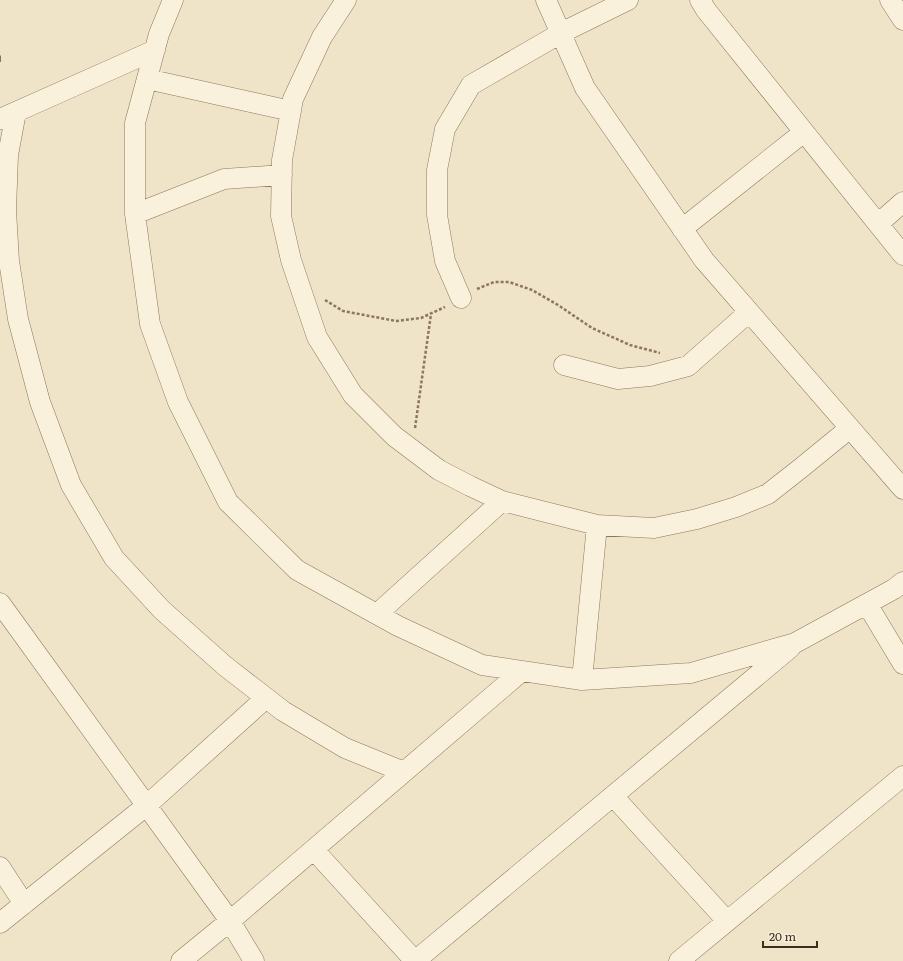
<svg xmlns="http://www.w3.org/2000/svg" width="903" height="961" font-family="Literata,serif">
<rect width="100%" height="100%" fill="#f0e4c8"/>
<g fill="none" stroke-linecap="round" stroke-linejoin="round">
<defs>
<path id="street" d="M173,0L159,34L135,123V214L150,324L178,402L228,502L297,570L398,626L482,665L582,680L691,673L795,643L894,589L903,582
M346,0L322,37L293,99L282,160L281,216L291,260L317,337L353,395L394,436L439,470L470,486L502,501L597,525L654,528L697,519L736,507L768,494L801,468L850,428
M546,0L585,88L704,260L903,489
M700,0L706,10L903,255
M890,0L903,20
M147,79L291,111
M16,112L8,155L6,210L9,261L18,319L40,402L71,485L114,558L162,610L225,666L283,711L345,748L404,772
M0,119L155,50
M135,214L224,179L282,175
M878,224L903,202
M682,229L804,132
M461,298L445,261L437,215V170L445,129L471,85L561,33L628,0
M564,365L618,379L650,376L688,366L749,312
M0,603L230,921L254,961
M867,604L903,664
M377,614L502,501
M582,680L597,525
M613,796L727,921
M314,850L415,961
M0,867L24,904
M0,923L146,806L266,698
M181,961L230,921L522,671
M415,961L790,648
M679,961L903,776"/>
</defs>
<use href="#street" stroke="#8d765c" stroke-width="21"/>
<path stroke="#8d765c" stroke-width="2.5" stroke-dasharray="3 2" stroke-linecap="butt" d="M477,289L494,282H509L532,290L558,305L592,328L630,345L660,353
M325,300L343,311L396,321L421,318L445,307
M415,428L431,314"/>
<use href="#street" stroke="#faf1dc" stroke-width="20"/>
</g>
<path fill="#916f58" d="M1,55V62H0V56Z"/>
<path d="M763 941v6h54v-6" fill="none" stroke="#3d2e20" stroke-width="2"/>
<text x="769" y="941" font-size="12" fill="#3d2e20" stroke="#f7eed8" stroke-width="3" paint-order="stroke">20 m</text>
</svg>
